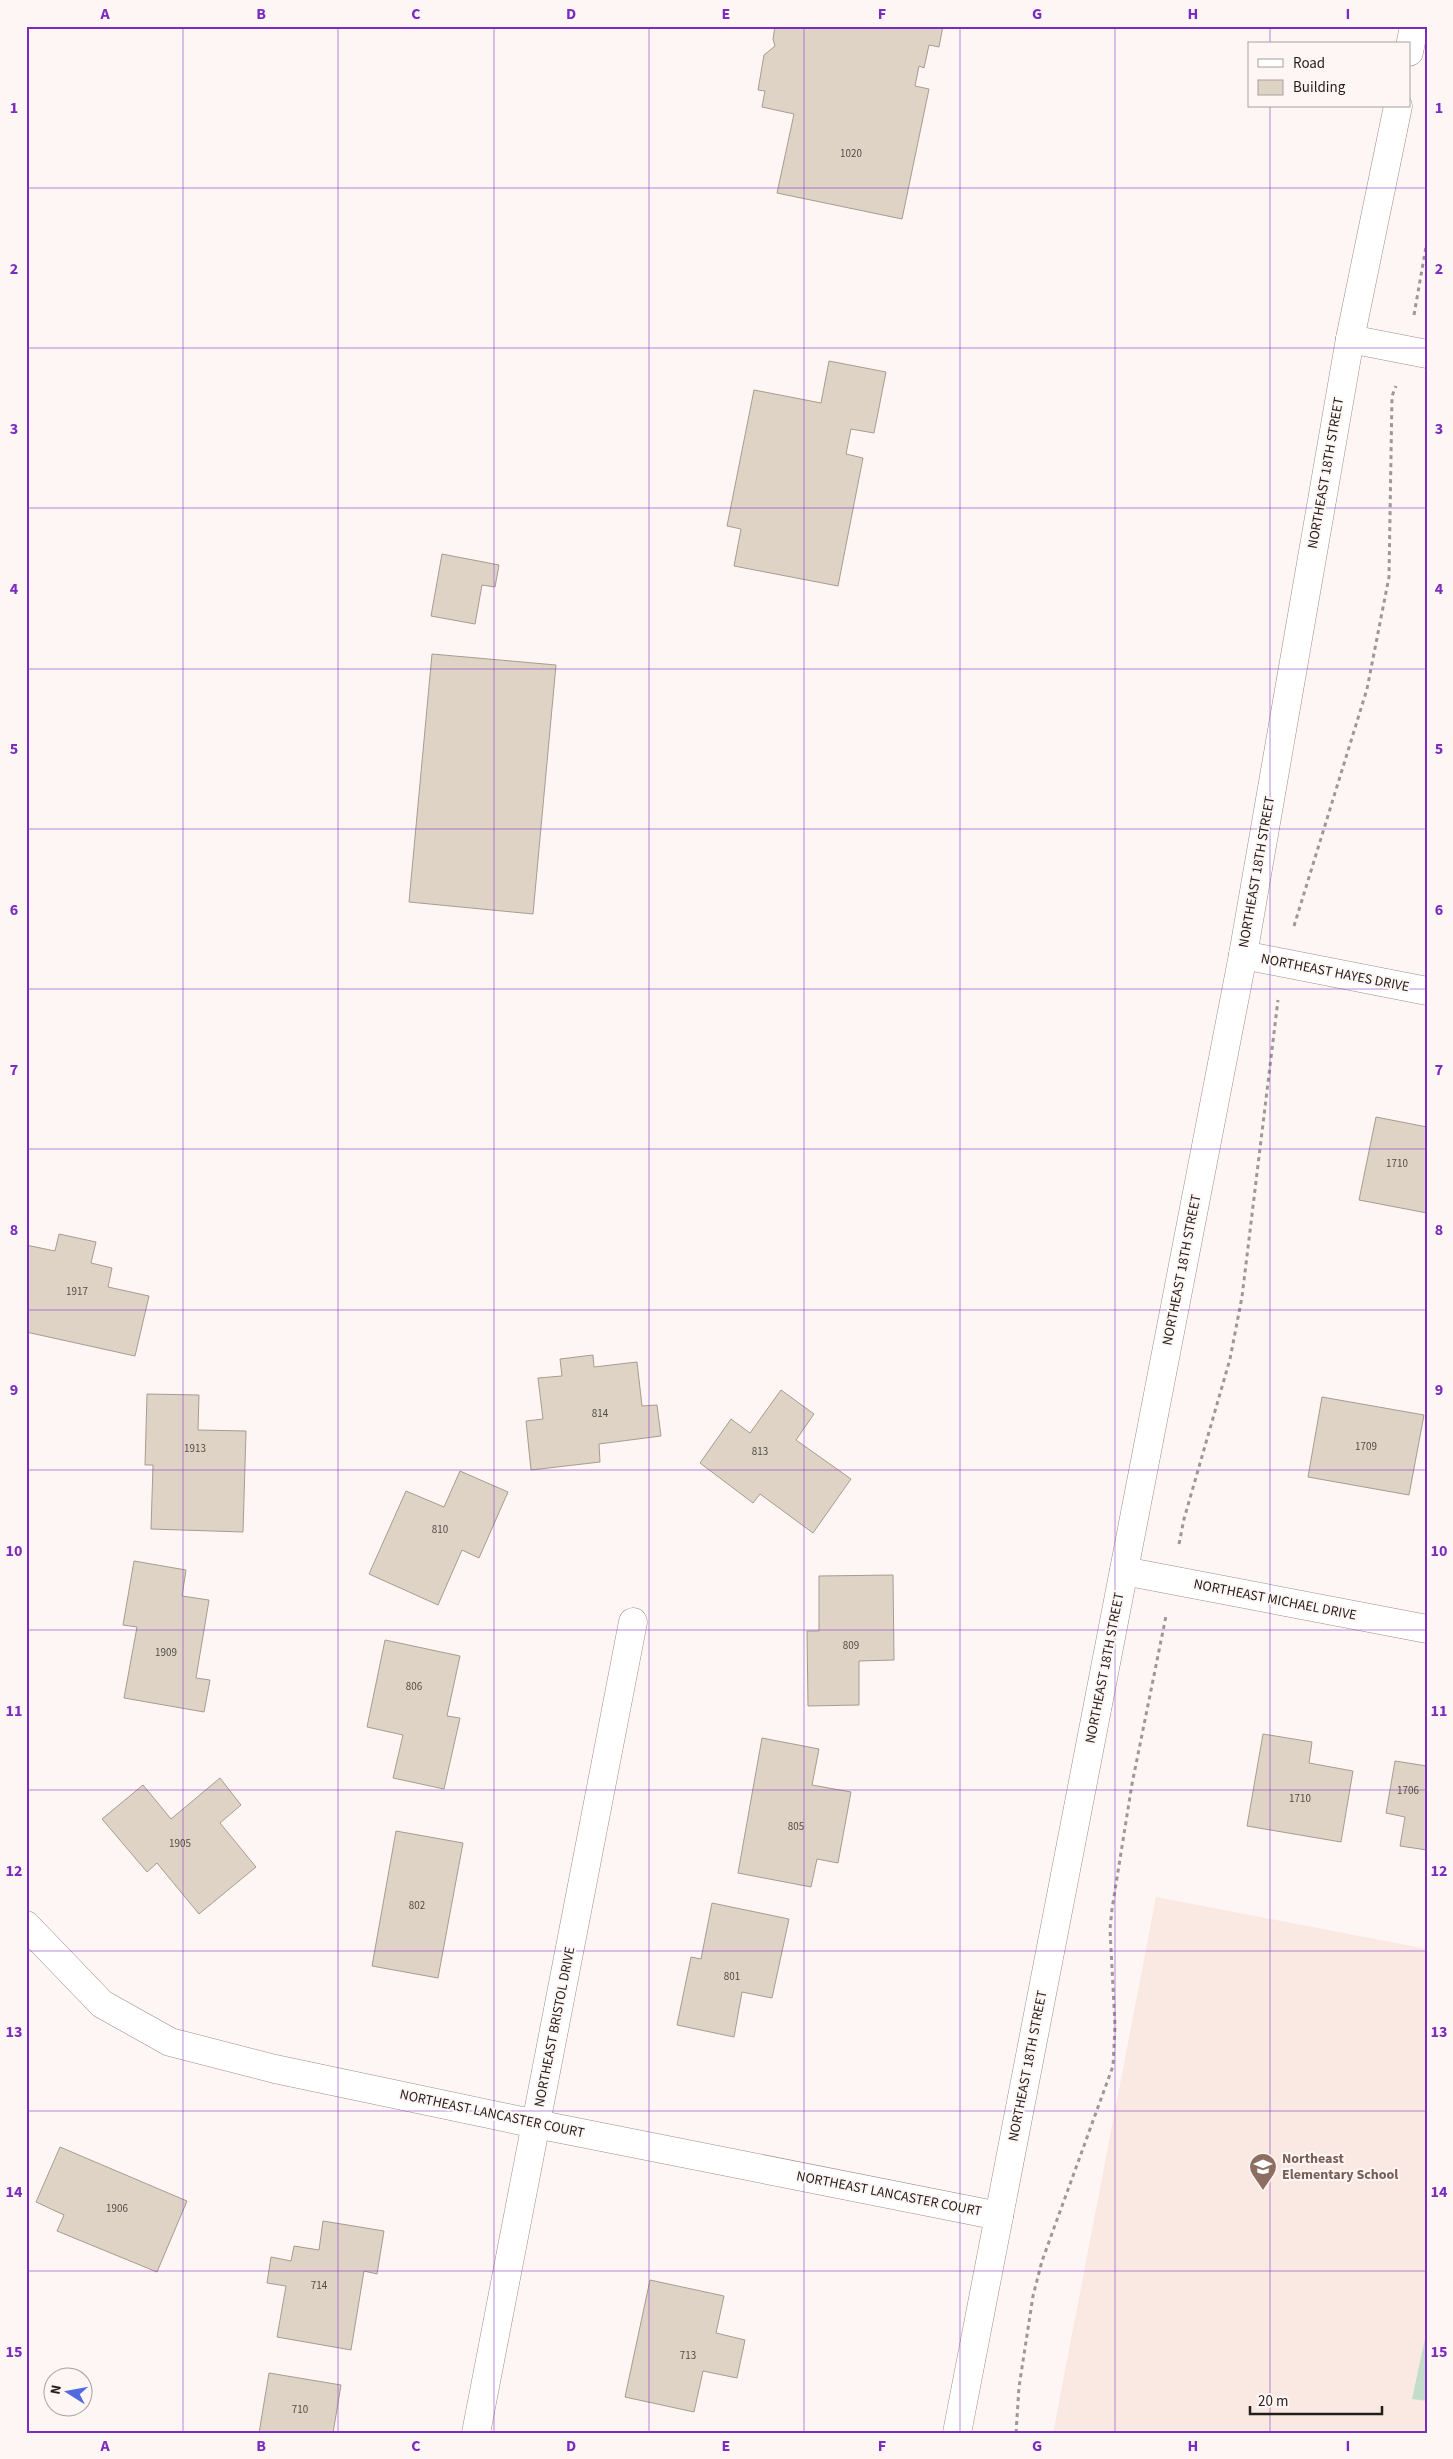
<svg xmlns="http://www.w3.org/2000/svg" width="1453" height="2459" font-family="'Source Sans 3',sans-serif">
<rect width="100%" height="100%" fill="#fef6f4"/>
<path fill="#fae9e3" d="M1156,1897L1427,1949V2433H1053Z"/>
<path fill="#c3ddcb" d="M1427,2329V2401L1412,2399Z"/>
<path fill="#dfd3c5" stroke="#a79c8f" d="M775,26H943L939,47L929,45L924,68L919,66L915,86L929,89L902,219L777,193L794,114L762,107L765,91L758,90L764,55L775,46L773,39Z
M829,361L886,372L874,433L851,429L846,454L863,458L838,586L734,566L741,529L727,526L754,390L821,403Z
M442,554L499,565L495,587L482,585L475,624L431,616Z
M432,654L556,665L533,914L409,902Z
M1376,1117L1427,1127V1213L1359,1200Z
M59,1234L96,1242L91,1263L112,1268L108,1287L149,1296L135,1356L26,1332V1245L55,1251Z
M593,1355L594,1367L637,1362L642,1406L657,1405L661,1436L599,1444L600,1462L531,1470L526,1421L543,1419L538,1378L562,1376L560,1359Z
M781,1390L814,1414L796,1440L851,1479L813,1533L760,1494L753,1503L700,1463L731,1419L750,1433Z
M147,1394L199,1395L198,1430L246,1431L243,1532L151,1529L153,1465H145Z
M1322,1397L1424,1415L1409,1495L1308,1477Z
M460,1471L508,1492L479,1558L462,1550L438,1605L369,1574L406,1491L444,1507Z
M134,1561L186,1570L182,1596L209,1600L196,1678L210,1680L204,1712L124,1698L137,1627L123,1625Z
M893,1575L894,1660L859,1661V1705L808,1706L807,1631H819V1576Z
M385,1640L460,1656L447,1716L460,1718L444,1789L393,1778L403,1735L367,1727Z
M1263,1734L1312,1742L1309,1763L1353,1771L1341,1842L1247,1826Z
M762,1738L819,1749L812,1785L851,1792L838,1863L817,1859L811,1887L738,1873Z
M1395,1761L1427,1766V1850L1400,1846L1405,1817L1386,1813Z
M220,1778L241,1805L220,1823L256,1867L199,1914L157,1863L147,1872L102,1819L143,1785L171,1819Z
M396,1831L463,1843L438,1978L372,1966Z
M712,1903L789,1919L772,1998L742,1992L734,2037L677,2025L691,1957L701,1959Z
M60,2147L187,2201L157,2272L57,2231L64,2215L36,2202Z
M323,2221L384,2231L377,2274L364,2271L351,2350L277,2337L286,2286L267,2283L271,2257L291,2261L294,2246L319,2250Z
M650,2280L724,2296L716,2333L745,2340L737,2378L703,2371L694,2412L625,2397Z
M269,2373L341,2385L333,2433H259Z"/>
<g fill="none" stroke-linecap="round" stroke-linejoin="round">
<defs>
<path id="minor" d="M1350,339L1427,354
M1243,955L1427,991
M1124,1571L1427,1629
M26,1925L102,2004L170,2042L275,2069L536,2124L999,2216
M476,2433L633,1622"/>
<path id="major" d="M1409,52L1414,26
M957,2433L1243,955L1350,339L1398,106"/>
</defs>
<use href="#minor" stroke="#9d8c86" stroke-width="29"/>
<use href="#major" stroke="#9d8c86" stroke-width="29"/>
<path stroke="#9e9794" stroke-width="3" stroke-dasharray="4 4" stroke-linecap="butt" d="M1414,315L1427,241
M1294,926L1367,689L1389,577L1392,396L1396,386
M1179,1544L1184,1519L1230,1359L1242,1297L1278,1000
M1016,2433L1019,2387L1033,2296L1042,2261L1113,2066L1115,2026L1110,1929L1112,1909L1132,1784L1166,1616"/>
<use href="#minor" stroke="#fff" stroke-width="28"/>
<use href="#major" stroke="#fff" stroke-width="28"/>
</g>
<path fill="none" stroke="#7b2cbf" stroke-width="1" stroke-opacity="0.55" d="M183,26V2433M338,26V2433M494,26V2433M649,26V2433M804,26V2433M960,26V2433M1115,26V2433M1270,26V44M1270,106V2433M26,188H1427M26,348H1427M26,508H1427M26,669H1427M26,829H1427M26,989H1427M26,1149H1427M26,1310H1427M26,1470H1427M26,1630H1427M26,1790H1427M26,1951H1427M26,2111H1427M26,2271H1427"/>
<defs>
<symbol id="school-pin" viewBox="-11 -11 22 30"><path d="M0 17L-7.5 6A9.5 9.5 0 1 1 7.5 6Z" fill="#8d6e63" stroke="#fef6f4"/><path d="M0-5L7-2L0 1L-7-2ZM-4 1L0 2.5L4 1V4Q0 6-4 4Z" fill="#fff"/></symbol>
</defs>
<g fill-rule="evenodd">
<use href="#school-pin" x="1247" y="2151" width="32" height="43"/>
</g>
<g text-anchor="middle" dominant-baseline="central" stroke-width="4" stroke-linejoin="round" paint-order="stroke">
<g font-size="11" fill="#534b46">
<text x="851" y="153">1020</text>
<text x="1397" y="1163">1710</text>
<text x="77" y="1291">1917</text>
<text x="600" y="1413">814</text>
<text x="1366" y="1446">1709</text>
<text x="195" y="1448">1913</text>
<text x="760" y="1451">813</text>
<text x="440" y="1529">810</text>
<text x="851" y="1645">809</text>
<text x="166" y="1652">1909</text>
<text x="414" y="1686">806</text>
<text x="1408" y="1790">1706</text>
<text x="1300" y="1798">1710</text>
<text x="796" y="1826">805</text>
<text x="180" y="1843">1905</text>
<text x="417" y="1905">802</text>
<text x="732" y="1976">801</text>
<text x="117" y="2208">1906</text>
<text x="319" y="2285">714</text>
<text x="688" y="2355">713</text>
<text x="300" y="2409">710</text>
</g>
<g font-size="14" fill="#241e1b" stroke="#fef6f4">
<text transform="translate(1326 473) rotate(-80)">NORTHEAST 18TH STREET</text>
<text transform="translate(1257 872) rotate(-80)">NORTHEAST 18TH STREET</text>
<text transform="translate(1335 973) rotate(11)">NORTHEAST HAYES DRIVE</text>
<text transform="translate(1182 1270) rotate(-79)">NORTHEAST 18TH STREET</text>
<text transform="translate(1275 1600) rotate(11)">NORTHEAST MICHAEL DRIVE</text>
<text transform="translate(1105 1668) rotate(-79)">NORTHEAST 18TH STREET</text>
<text transform="translate(555 2027) rotate(-79)">NORTHEAST BRISTOL DRIVE</text>
<text transform="translate(1028 2066) rotate(-79)">NORTHEAST 18TH STREET</text>
<text transform="translate(492 2114) rotate(12)">NORTHEAST LANCASTER COURT</text>
<text transform="translate(889 2194) rotate(11)">NORTHEAST LANCASTER COURT</text>
</g>
<g font-size="14" font-weight="bold" fill="#785e54" stroke="#fef6f4" text-anchor="start">
<text x="1282" y="2159">Northeast<tspan x="1282" dy="16">Elementary School</tspan></text>
</g>
</g>
<rect width="1453" height="2459" fill="none" stroke="#fef6f4" stroke-width="55"/>
<rect x="1248" y="42" width="162" height="65" fill="#fef6f4" stroke="#a7a09d"/>
<rect x="1258" y="59" width="25" height="8" fill="#ffffff" stroke="#a7a09d"/>
<text x="1293" y="68" font-size="15" fill="#241e1b">Road</text>
<rect x="1258" y="80" width="25" height="15" fill="#dfd3c5" stroke="#a7a09d"/>
<text x="1293" y="92" font-size="15" fill="#241e1b">Building</text>
<g transform="translate(68 2392) rotate(281)"><circle r="24" fill="#fef6f4" stroke="#a7a09d"/>
<path d="M0-4L9 19L0 12L-9 19Z" fill="#526adf"/>
<text y="-8" font-size="14" font-weight="bold" text-anchor="middle" fill="#241e1b">N</text>
</g>
<path d="M1250 2406v8h132v-8" fill="none" stroke="#241e1b" stroke-width="2.5"/>
<text x="1258" y="2406" font-size="15" fill="#241e1b" stroke="#fef6f4" stroke-width="4" paint-order="stroke">20 m</text>
<rect x="28" y="28" width="1398" height="2404" fill="none" stroke="#7b2cbf" stroke-width="2"/>
<g font-size="16" text-anchor="middle" font-weight="bold" fill="#7b2cbf">
<text x="105" y="19">A</text>
<text x="261" y="19">B</text>
<text x="416" y="19">C</text>
<text x="571" y="19">D</text>
<text x="726" y="19">E</text>
<text x="882" y="19">F</text>
<text x="1037" y="19">G</text>
<text x="1193" y="19">H</text>
<text x="1348" y="19">I</text>
<text x="14" y="113">1</text>
<text x="1439" y="113">1</text>
<text x="14" y="274">2</text>
<text x="1439" y="274">2</text>
<text x="14" y="434">3</text>
<text x="1439" y="434">3</text>
<text x="14" y="594">4</text>
<text x="1439" y="594">4</text>
<text x="14" y="754">5</text>
<text x="1439" y="754">5</text>
<text x="14" y="915">6</text>
<text x="1439" y="915">6</text>
<text x="14" y="1075">7</text>
<text x="1439" y="1075">7</text>
<text x="14" y="1235">8</text>
<text x="1439" y="1235">8</text>
<text x="14" y="1395">9</text>
<text x="1439" y="1395">9</text>
<text x="14" y="1556">10</text>
<text x="1439" y="1556">10</text>
<text x="14" y="1716">11</text>
<text x="1439" y="1716">11</text>
<text x="14" y="1876">12</text>
<text x="1439" y="1876">12</text>
<text x="14" y="2037">13</text>
<text x="1439" y="2037">13</text>
<text x="14" y="2197">14</text>
<text x="1439" y="2197">14</text>
<text x="14" y="2357">15</text>
<text x="1439" y="2357">15</text>
<text x="105" y="2451">A</text>
<text x="261" y="2451">B</text>
<text x="416" y="2451">C</text>
<text x="571" y="2451">D</text>
<text x="726" y="2451">E</text>
<text x="882" y="2451">F</text>
<text x="1037" y="2451">G</text>
<text x="1193" y="2451">H</text>
<text x="1348" y="2451">I</text>
</g>
</svg>
